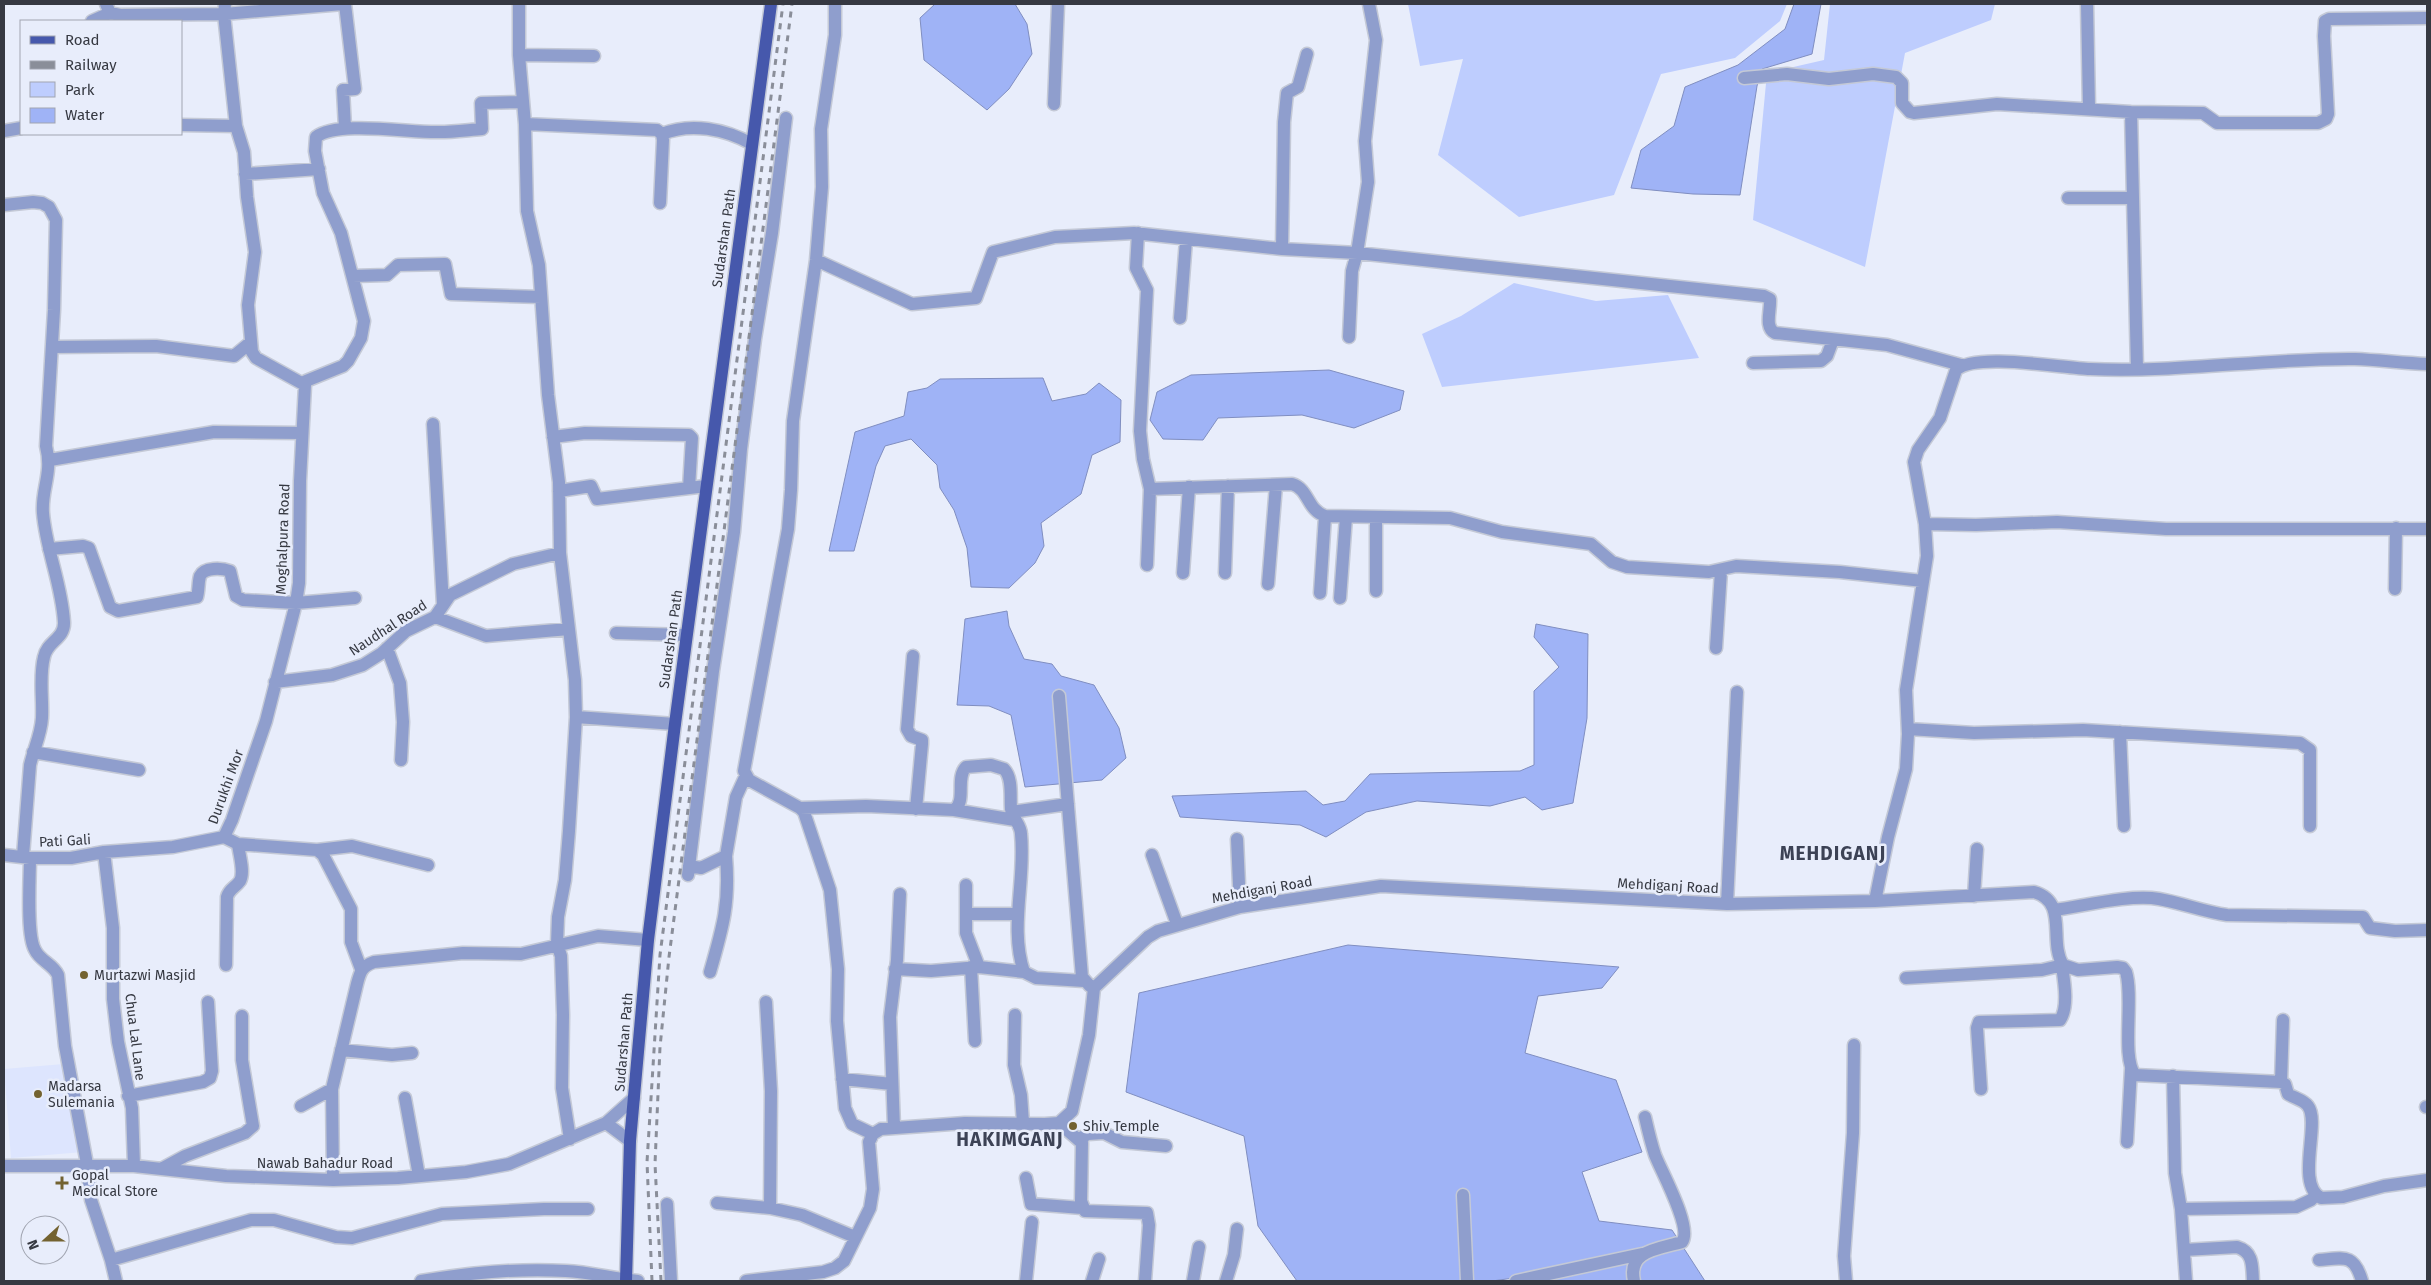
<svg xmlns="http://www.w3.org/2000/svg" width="2431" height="1285" font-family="'Fira Sans',sans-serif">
<rect width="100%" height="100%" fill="#e8edfb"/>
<path fill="#dde5fe" d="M64,1064L83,1152L11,1158L4,1069Z"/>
<path fill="#becdfe" d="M1408,4H1787L1780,21L1735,58L1661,74L1614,195L1519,217L1438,155L1463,59L1420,66Z
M1830,4H1995L1991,20L1905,53L1865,267L1753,220L1767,73L1824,60Z
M1514,283L1596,301L1668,295L1699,358L1442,387L1422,334L1461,316Z"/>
<path fill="#9fb3f6" stroke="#808ec0" d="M935,4H1015L1027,24L1032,54L1009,89L987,110L924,60L920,18Z
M1794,4H1821L1812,54L1762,69L1757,86L1740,195L1693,194L1631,188L1641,150L1674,126L1685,87L1738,65L1785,29Z
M1329,370L1404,391L1400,410L1354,428L1302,415L1218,418L1203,440L1163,439L1150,420L1157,392L1191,375Z
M1043,378L1052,401L1086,394L1099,383L1121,400L1120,442L1092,455L1081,494L1041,523L1044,546L1035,563L1009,588L971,587L967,548L954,510L940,488L937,465L911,439L885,446L876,466L854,551H829L855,432L904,416L908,392L927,388L940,379Z
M1007,611L1009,626L1024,659L1052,664L1061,676L1094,685L1119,728L1126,758L1102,780L1025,787L1011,715L989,706L957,705L965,619Z
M1536,624L1588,634L1587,718L1573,803L1542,810L1525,797L1490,806L1417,801L1366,812L1326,837L1300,825L1180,817L1172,796L1306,791L1323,805L1345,801L1370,774L1520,771L1534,765V691L1559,667L1534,637Z
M1348,945L1619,967L1602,988L1538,996L1525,1053L1616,1080L1642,1152L1582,1172L1599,1221L1672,1230L1705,1281H1539L1536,1275L1492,1281H1297L1258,1226L1244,1136L1126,1092L1139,993Z"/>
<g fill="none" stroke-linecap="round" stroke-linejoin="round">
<defs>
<path id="minor" d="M106,4L110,13L120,15L224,14L236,126L181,125
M225,4L224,14L343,4
M519,4V55L525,124L527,211L539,265L548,395L559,482L560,553L575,680L576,717L569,831L565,880L558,917L557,944L561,956L563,1015L562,1088L570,1139
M835,4V35L821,129L822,187L816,260L793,421L791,490L788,529L744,771L749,780L800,808L804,812L830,890L838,969L837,1021L845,1108L852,1124L873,1134
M2087,4L2089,108
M92,21L110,13
M519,55L594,56
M1744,78L1787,74L1829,79L1873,74L1896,77L1902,83V103L1910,112L1914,113L1997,104L2131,112L2203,113L2217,123H2318L2326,119L2328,114L2324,36L2325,21L2329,19L2427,18
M1054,104L1058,4
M2131,112L2137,369
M525,124L657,130L662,134L663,140L660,203
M236,126L244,152L247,197L255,252L248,305L252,352L256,358L305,385
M345,128L343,90L355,89L345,4
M4,131L21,128
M662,134C691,122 725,129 752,144
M245,174L319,169
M2068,198H2132
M4,205L33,202L42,203L49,207L56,220L54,310L46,446C53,474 41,489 43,513C46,550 62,585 64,622C65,639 47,641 44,657C39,676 43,698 42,718C41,735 34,748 30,765L23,856
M1138,233L1136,268L1147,290L1140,431L1143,459L1150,489L1147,565
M1282,249L1284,122L1287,93L1298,87L1307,54
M816,260L912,304L976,298L993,252L1055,237L1134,233L1282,249L1357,253L1764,296L1770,299C1771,311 1764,327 1775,333L1887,345L1961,365
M353,276L387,275L398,265L445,264L451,294L541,297
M1180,318L1186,240
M1349,337L1352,271L1357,253L1368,182L1365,141L1376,40L1369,4
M52,347L156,346L234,356L251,342
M1753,363L1821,361L1827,356L1833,340
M433,424L443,605
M553,437L585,433L689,435L692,438L689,488
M50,460L214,432L302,433
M1150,489L1292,484C1309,489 1307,510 1325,516L1450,518L1502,532L1591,544L1612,562L1627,567L1709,572L1736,566L1840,572L1923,581
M559,491L591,486L597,499L706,486
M1925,524L1976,525L2057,522L2166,529H2427
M49,549L83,546L89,548L110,607L118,611L197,597C199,590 198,583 200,576C204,567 222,568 230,571L236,596L243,600L296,603L355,598
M1183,573L1189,487
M1225,573L1228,486
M1268,584L1276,485
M2395,589L2396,528
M1376,591V518
M1320,593L1325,516
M1340,598L1346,517
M435,617L486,636L569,629
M616,633L686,635
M387,648L400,683L403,722L401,760
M1716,648L1721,571
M913,656L907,729L911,736L922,740V744L916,809
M275,682L332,675L363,665L382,653L406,631L435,617L450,595L513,564L560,553
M1059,696L1082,977L1090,986
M576,717L675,724
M1908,729L1974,733L2083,730L2300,743L2310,750V826
M2120,732L2124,826
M33,752L139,770
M800,808L866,806L954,810C967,801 955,778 966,767L991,765L1004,769C1013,778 1010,797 1011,809C1013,819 1021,825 1021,834C1026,879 1009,928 1024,972L1036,978L1084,981
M954,810L1015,820
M1012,812L1068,804
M224,837L238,844L317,850L323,855L351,909V942L361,969
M1237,839L1240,907
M317,850L352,846L428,865
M104,852L113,928V999L118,1042L132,1108L134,1166
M4,855L30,858H71L104,852L173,847L224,837L232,820L266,721L296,603L299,583L300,481L305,385L306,381L343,366L348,361L361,338L364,321L341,233L323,193L315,151L316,137C338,120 410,133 439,132C454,132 468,130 482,129L481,103L523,102
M1152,855L1177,924
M30,858C30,878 26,935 35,950C40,961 53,964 58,975L65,1046L87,1164L91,1200L111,1260L116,1281
M689,866L701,868L726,856L736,797L746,775
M688,875L713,671L734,532L741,449L755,339L772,233L786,118
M966,885V933L979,967
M1974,896L1977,849
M1875,901L1888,837L1906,769L1908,734L1906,690L1927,556L1925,524L1914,462L1918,450L1940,418L1956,370C1975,352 2061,368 2090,369C2178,373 2267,358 2355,359C2379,360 2403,363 2427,364
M1727,904L1737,692
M2055,910C2084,906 2130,894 2159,899C2182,903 2204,912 2227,915L2363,917L2370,928L2395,931L2427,930
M967,914H1018
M226,965L227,897C229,889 235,888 240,881C245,872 239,854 238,844
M971,967L975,1041
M895,969L931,971L979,967L1024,972
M710,972C723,927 730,903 726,856
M1906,978L2042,970L2063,965
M766,1002L771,1091L770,1208
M1015,1015L1014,1065L1021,1095L1023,1123
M341,1050L392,1055L412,1053
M2173,1076L2175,1173L2181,1209L2186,1281
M842,1079L892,1084
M2281,1082L2283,1020
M1981,1089L1977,1028L1979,1022L2060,1020C2069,1007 2064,980 2062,966
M128,1096L203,1082L210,1078L212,1071L208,1002
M405,1098L419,1176
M301,1106L332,1089
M2426,1107H2427
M606,1123L630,1141
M1059,1123L1082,1143L1081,1201L1085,1211L1147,1213L1149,1225L1145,1281
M894,1128L890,1017L897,960L900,894
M1079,1139L1088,1134L1104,1133L1122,1142L1166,1146
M2127,1142L2131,1069
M4,1166H134L226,1176L333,1180L398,1178L466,1172L509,1164L606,1123L634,1098
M161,1169L185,1156L245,1133L253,1126L242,1060V1016
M1026,1178L1031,1204L1082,1208
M333,1180L332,1089L357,984C360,972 362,966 374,962L463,953L521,954L598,936L648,940
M1463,1195L1467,1281
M717,1203L770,1208L802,1215L855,1237
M667,1204L671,1281
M2181,1209L2296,1207L2311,1200L2316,1195
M2184,1250L2237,1247C2254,1252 2252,1267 2253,1281
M111,1260L251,1220H274L336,1237L352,1238L442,1214L544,1209H588
M2319,1260C2344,1258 2354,1253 2362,1281
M421,1281C468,1273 518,1268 566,1271C590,1272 614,1279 638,1281
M746,1281L823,1272L835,1268L844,1261L870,1208L873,1189L869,1142L873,1134L881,1129L965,1123L1045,1124L1059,1123L1072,1111L1089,1035L1094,988L1148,937L1158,931L1240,907L1381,886L1727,904L1875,901L2034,892C2069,902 2048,941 2063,965L2078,970L2117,967L2123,968L2126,972C2134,998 2121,1057 2135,1075L2281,1082L2285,1084L2288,1094C2294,1098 2304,1100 2308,1106C2321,1123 2295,1184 2321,1198L2343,1197L2384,1186L2427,1180
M1026,1281L1032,1222
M1092,1281L1099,1259
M1193,1281L1199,1247
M1226,1281L1234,1255L1237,1229
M1516,1281L1642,1254
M1634,1281C1627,1250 1659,1249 1682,1242C1693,1228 1661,1171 1655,1155C1651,1143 1648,1130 1645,1117
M1846,1281L1844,1256L1853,1133L1854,1045"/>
<path id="major" d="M626,1281L630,1141L648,940L675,724L771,4"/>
</defs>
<use href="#minor" stroke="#c4c9d6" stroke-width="15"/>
<use href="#major" stroke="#c4c9d6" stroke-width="15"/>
<use href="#minor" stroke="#8f9ecd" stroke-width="12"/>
<use href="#major" stroke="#4658ac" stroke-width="12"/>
<path stroke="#8a8e99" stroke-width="3" stroke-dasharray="6 6" stroke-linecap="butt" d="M652,1281L647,1162L660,955L783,4
M661,1281L655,1164L660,1047L669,957L792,4"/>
</g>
<g fill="#736230" stroke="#e8edfb" stroke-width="2">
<circle cx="84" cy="975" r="5"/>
<circle cx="38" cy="1094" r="5"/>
<circle cx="1073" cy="1126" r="5"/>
<path d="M59.5 1175.5h5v5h5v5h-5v5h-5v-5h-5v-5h5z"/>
</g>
<g text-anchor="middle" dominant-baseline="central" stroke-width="5" stroke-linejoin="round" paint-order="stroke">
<g font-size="14" fill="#363942" stroke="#e8edfb">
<text transform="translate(724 238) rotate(-82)">Sudarshan Path</text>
<text transform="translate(283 539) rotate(-88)">Moghalpura Road</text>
<text transform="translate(388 628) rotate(-33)">Naudhal Road</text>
<text transform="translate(671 639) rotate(-82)">Sudarshan Path</text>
<text transform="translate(226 787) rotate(-70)">Durukhi Mor</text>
<text transform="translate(65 841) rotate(-3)">Pati Gali</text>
<text transform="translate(1668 886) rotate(3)">Mehdiganj Road</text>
<text transform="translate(1262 890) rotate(-10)">Mehdiganj Road</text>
<text transform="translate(135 1037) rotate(83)">Chua Lal Lane</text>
<text transform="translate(624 1042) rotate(-85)">Sudarshan Path</text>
<text x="325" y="1163">Nawab Bahadur Road</text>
</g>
<g font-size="14" fill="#363942" stroke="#e8edfb" text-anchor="start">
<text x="94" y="975">Murtazwi Masjid</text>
<text x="48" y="1086">Madarsa<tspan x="48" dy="16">Sulemania</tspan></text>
<text x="1083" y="1126">Shiv Temple</text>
<text x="72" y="1175">Gopal<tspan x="72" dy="16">Medical Store</tspan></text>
</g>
<g font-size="19" font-weight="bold" letter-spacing="1" fill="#3c4255" stroke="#e8edfb">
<text x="1833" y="853">MEHDIGANJ</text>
<text x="1010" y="1139">HAKIMGANJ</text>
</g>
</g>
<rect width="2431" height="1285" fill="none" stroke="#363942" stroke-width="10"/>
<rect x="20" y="20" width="162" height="115" fill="#e8edfb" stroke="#a1a5b1"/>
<rect x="30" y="36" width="25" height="8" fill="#4658ac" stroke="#a1a5b1"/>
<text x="65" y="45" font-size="15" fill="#363942">Road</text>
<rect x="30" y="61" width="25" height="8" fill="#8a8e99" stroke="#a1a5b1"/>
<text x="65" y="70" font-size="15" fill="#363942">Railway</text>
<rect x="30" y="82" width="25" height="15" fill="#becdfe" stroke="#a1a5b1"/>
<text x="65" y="95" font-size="15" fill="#363942">Park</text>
<rect x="30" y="108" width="25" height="15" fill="#9fb3f6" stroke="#a1a5b1"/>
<text x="65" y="120" font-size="15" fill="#363942">Water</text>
<g transform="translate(45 1240) rotate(249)"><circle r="24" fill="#e8edfb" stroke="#a1a5b1"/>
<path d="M0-4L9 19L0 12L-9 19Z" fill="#736230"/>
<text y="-8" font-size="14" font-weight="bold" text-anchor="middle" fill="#363942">N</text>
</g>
</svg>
